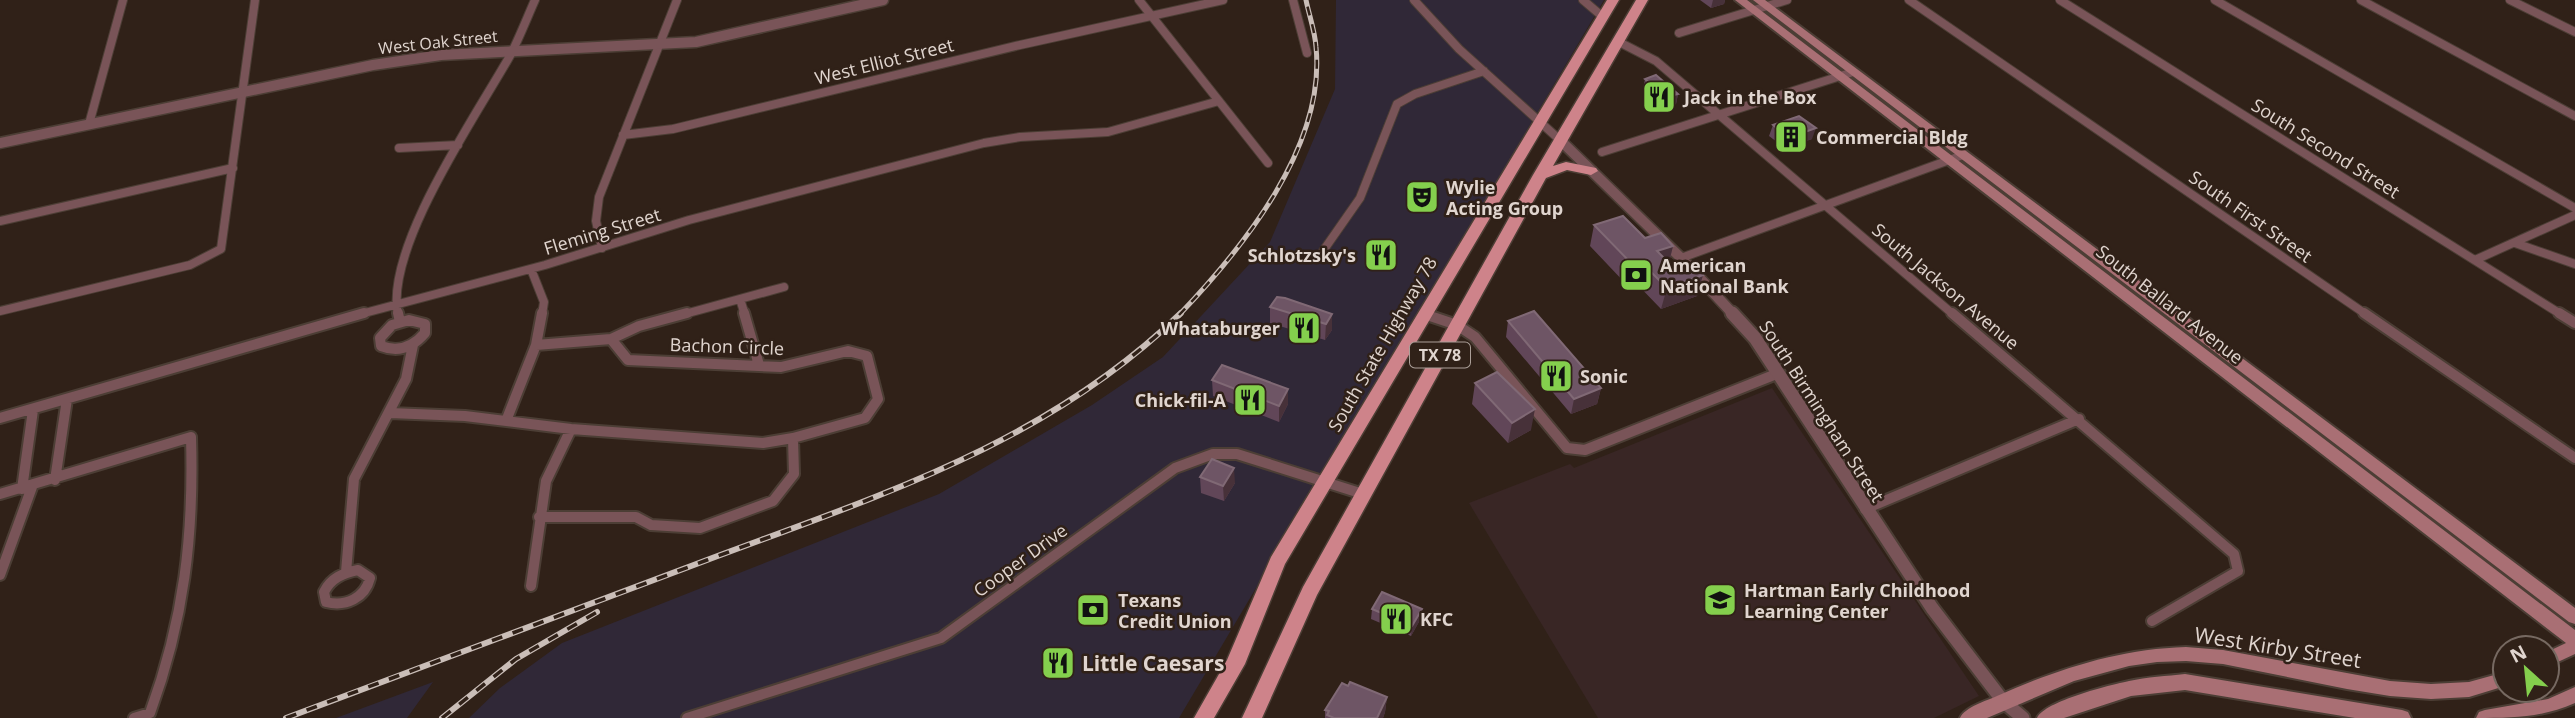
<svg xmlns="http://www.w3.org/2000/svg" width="2575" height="718" font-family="'Open Sans',sans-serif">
<rect width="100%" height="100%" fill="#302118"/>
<path fill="#302837" d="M1336,0H1604L1179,718H469L500,688L562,643L939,494L1092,405L1163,357L1270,242L1335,89Z
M433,682L407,718H336Z"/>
<path fill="#392625" d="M1772,388L1979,696L1934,718H1598L1469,503L1570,464L1574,468Z"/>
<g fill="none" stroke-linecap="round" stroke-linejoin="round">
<defs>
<path id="minor-far1" d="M1139,0L1268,163
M1293,0L1307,53
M1414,0L1459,49L1560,140
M1583,0L1603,17
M1909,0L2367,315
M2060,0L2562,315
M2215,0L2575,208
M2361,0L2575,116
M2510,0L2575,32
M1679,33L1787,0
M1617,41L1656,61L1954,315
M89,124L123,0
M623,135L673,129L1020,45L1223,0
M399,148L458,145
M1602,152L1853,72
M0,221L233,168
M2515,243L2575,264
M602,248L596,221L599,197L677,0
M1323,251L1360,198L1397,104L1415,94L1484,71
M1681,258L1963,155
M2475,260L2575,215
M531,269L544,302L542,315
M740,299L745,315
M0,311L190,265L221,249L255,0
M1424,314L1427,315
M357,315L545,265L689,220L984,143L1020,137L1108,132L1219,101
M398,315C384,248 478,113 511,54C520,36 527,18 535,0
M681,315L784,287"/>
<path id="minor" d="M398,313L400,322
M744,313L759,365
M1952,313L2234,554L2238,571L2152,621
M2364,313L2575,458
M2559,313L2575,323
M1424,314L1457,325L1475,337L1567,448L1585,450L1779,373
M409,320L425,324V333C413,347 399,353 381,346L380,338L392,325Z
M536,345L611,339L639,326L687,313
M390,413L465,416L571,429L763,443L793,438
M0,418L364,313
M506,421L536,345L542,313
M55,480L67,399
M22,489L33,410
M0,494L191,437C194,536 184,620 150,713L134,718
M1865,509L2079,419
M539,517H636L651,525L700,528L773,501L794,474L793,438L865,418L878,399L867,356L848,351L781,367L628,360L611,339
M358,570L370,578C365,598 346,607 326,602L324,592C331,578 343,573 358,570Z
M346,572L354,479L406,379L413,345
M0,575L32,487
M531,586L546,481L571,429
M687,718L941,638L1175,468L1213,454H1237L1363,494"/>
<path id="tertiary-far1" d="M1560,140L1681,258L1734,315
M0,143L373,65L441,55L696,42L883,0"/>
<path id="tertiary" d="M1732,313L1755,338L1932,608L2003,701L2023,718"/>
<path id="secondary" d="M1735,0H1747L2575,630V654L2547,667V652L2566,643Z
M1753,0H1765L2575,608V624L2569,622Z
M2186,647L2223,650L2390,681L2431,684L2469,682L2505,672V686L2469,697L2431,699L2390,696L2347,689L2223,664L2186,661L2157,662L2129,666L2074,681L1987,718H1960C1965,707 1986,701 1997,696C2058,669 2119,649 2186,647Z
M2185,674L2402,710L2408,712L2411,718H2355L2185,690L2131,696L2064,718H2037C2045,701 2110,685 2129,681C2147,677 2167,676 2185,674Z
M2575,687V703C2540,718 2514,718 2476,718L2479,712L2485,710L2548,699Z"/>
<path id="primary" d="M1607,0H1619L1285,564L1245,664L1214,718H1194L1227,660L1271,557Z
M1636,0H1648L1553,166L1566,162L1596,168L1598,171L1591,175L1567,170L1546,178L1317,595L1262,718H1242L1303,587L1533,175Z"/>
</defs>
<use href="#minor-far1" stroke="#4c3e35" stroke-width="10"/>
<use href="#minor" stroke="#4c3e35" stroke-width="14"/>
<use href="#tertiary-far1" stroke="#4c3e35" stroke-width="13"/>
<use href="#tertiary" stroke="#4c3e35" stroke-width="17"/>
<use href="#secondary" stroke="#4c3e35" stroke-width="4"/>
<use href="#primary" stroke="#4c3e35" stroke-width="3"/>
<use href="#minor-far1" stroke="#795458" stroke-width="8"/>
<use href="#minor" stroke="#795458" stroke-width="10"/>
<use href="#tertiary-far1" stroke="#795458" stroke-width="10"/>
<use href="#tertiary" stroke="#795458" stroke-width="13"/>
<use href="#secondary" fill="#a96f74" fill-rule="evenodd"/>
<use href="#primary" fill="#ce838a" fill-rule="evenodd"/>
<defs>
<path id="rail-far1" d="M1179,315C1243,248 1326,146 1316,47C1315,31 1309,15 1306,0"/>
<path id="rail" d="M286,718C426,665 567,613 707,560C878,496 1046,444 1181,313
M442,718L516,659L597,612"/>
</defs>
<use href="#rail-far1" stroke="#cabeb8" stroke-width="5"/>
<use href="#rail" stroke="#cabeb8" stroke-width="6"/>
<use href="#rail-far1" stroke="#302118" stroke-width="2.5" stroke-dasharray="9" stroke-linecap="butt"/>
<use href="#rail" stroke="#302118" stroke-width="3.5" stroke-dasharray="11" stroke-linecap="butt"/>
</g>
<path fill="#614658" d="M1700,0H1725L1724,4L1711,8Z
M1645,79L1678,94L1676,104L1664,108L1643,89Z
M1773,125L1812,139L1785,148L1769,136Z
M1594,225L1673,246L1669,263L1678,272L1703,275L1697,296L1661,309L1634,281L1626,284L1590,246Z
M1270,307L1332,314V330L1325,340L1270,323Z
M1508,321L1601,388L1597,404L1571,414L1506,337Z
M1212,380L1288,404L1279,422L1213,396Z
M1475,383L1531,430L1508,443L1472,404Z
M1200,477L1235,483L1224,501L1201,493Z
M1372,609L1420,620L1411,636L1371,619Z
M1348,686L1387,697L1385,712L1383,718H1325V710Z"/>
<path fill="#473139" d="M1713,0H1725L1724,4L1711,8Z
M1678,94L1676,104L1664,108L1666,97Z
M1816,128L1812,139L1785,148L1788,138Z
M1673,246L1668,266L1657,251Z
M1639,260L1634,281L1626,284L1631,263Z
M1703,275L1697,296L1661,309L1667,288Z
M1332,314V330L1325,340L1326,324Z
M1601,388L1597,404L1571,414L1574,399Z
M1288,389V404L1279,422V406Z
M1535,409L1531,430L1508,443L1512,423Z
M1234,468L1235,483L1224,501L1223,486Z
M1422,609L1420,620L1411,636L1412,626Z
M1387,697L1385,712L1383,718H1377Z"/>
<path fill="#6e5565" stroke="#806975" stroke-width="2" d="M1656,75L1678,94L1666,97L1645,79Z
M1799,116L1816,128L1788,138L1773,125Z
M1623,216L1645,238L1661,233L1673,246L1657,251L1678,272L1694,266L1703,275L1667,288L1639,260L1631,263L1594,225Z
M1277,297L1285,298L1332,314L1326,324L1270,307Z
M1534,311L1601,388L1574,399L1508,321Z
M1222,365L1288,389L1279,406L1212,380Z
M1497,372L1535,409L1512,423L1475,383Z
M1212,459L1234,468L1223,486L1200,477Z
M1382,592L1422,609L1412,626L1372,609Z
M1350,682L1387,697L1377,718H1334L1327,715L1329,711L1325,710L1342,683L1348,686Z"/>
<defs>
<symbol id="restaurant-square" viewBox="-11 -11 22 22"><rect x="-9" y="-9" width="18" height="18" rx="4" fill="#84cf4d" stroke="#302118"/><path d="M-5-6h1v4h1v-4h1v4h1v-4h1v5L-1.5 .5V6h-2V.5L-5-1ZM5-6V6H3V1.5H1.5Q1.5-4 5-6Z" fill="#111"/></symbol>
<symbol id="building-square" viewBox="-11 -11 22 22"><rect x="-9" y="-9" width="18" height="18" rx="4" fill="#84cf4d" stroke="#302118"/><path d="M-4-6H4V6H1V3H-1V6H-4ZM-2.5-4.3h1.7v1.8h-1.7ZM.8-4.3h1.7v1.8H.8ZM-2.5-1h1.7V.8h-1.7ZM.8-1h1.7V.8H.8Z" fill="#111"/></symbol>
<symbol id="theatre-square" viewBox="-11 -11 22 22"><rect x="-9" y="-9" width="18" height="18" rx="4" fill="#84cf4d" stroke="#302118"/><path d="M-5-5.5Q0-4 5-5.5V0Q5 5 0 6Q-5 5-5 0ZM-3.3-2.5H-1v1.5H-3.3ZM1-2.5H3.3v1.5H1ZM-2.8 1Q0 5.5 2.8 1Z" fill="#111"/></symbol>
<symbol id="bank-square" viewBox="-11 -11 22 22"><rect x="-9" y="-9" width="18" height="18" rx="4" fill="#84cf4d" stroke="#302118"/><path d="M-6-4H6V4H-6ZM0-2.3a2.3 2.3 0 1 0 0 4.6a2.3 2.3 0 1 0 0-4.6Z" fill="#111"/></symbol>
<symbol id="school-square" viewBox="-11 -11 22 22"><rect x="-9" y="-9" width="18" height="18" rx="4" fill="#84cf4d" stroke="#302118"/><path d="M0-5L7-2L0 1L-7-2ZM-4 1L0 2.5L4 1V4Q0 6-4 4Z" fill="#111"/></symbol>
</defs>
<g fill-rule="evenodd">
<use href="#restaurant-square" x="1640" y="78" width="38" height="38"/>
<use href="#building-square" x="1772" y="118" width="38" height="38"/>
<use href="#theatre-square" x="1403" y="178" width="38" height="38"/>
<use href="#restaurant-square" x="1362" y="236" width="38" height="38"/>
<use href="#bank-square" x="1617" y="256" width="38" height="38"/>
<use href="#restaurant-square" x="1285" y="309" width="38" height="38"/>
<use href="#restaurant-square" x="1537" y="357" width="38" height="38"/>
<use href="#restaurant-square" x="1231" y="381" width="38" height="38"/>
<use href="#school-square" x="1701" y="581" width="38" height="38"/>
<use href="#bank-square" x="1074" y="591" width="38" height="38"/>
<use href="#restaurant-square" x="1377" y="600" width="38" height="38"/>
<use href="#restaurant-square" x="1039" y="644" width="38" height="38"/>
</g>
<g text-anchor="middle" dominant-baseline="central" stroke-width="5" stroke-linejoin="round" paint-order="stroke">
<g font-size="16" fill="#e0d5cf" stroke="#302118">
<text transform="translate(438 42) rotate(-6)">West Oak Street</text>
</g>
<rect fill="#302118" stroke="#ab9f98" stroke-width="2" x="1410" y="342.5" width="60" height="25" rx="5"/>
<g font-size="16" font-weight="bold" fill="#e0d5cf">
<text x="1440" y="355">TX 78</text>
</g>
<g font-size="18" fill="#e0d5cf" stroke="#302118">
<text transform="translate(884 61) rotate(-14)">West Elliot Street</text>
<text transform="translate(2326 148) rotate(32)">South Second Street</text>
<text transform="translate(2251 216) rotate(35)">South First Street</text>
<text transform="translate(602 231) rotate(-17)">Fleming Street</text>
<text transform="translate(1946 286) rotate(40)">South Jackson Avenue</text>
<text transform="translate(2170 304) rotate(38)">South Ballard Avenue</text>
<text transform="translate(1382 344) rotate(-60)">South State Highway 78</text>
<text transform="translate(727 346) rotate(2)">Bachon Circle</text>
<text transform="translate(1822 411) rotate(57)">South Birmingham Street</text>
<text transform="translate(1020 560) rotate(-36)">Cooper Drive</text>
</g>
<g font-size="18" font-weight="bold" fill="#e0d5cf" stroke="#302118" text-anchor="start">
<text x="1684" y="97">Jack in the Box</text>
<text x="1816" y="137">Commercial Bldg</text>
<text x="1446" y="187">Wylie<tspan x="1446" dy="21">Acting Group</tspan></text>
<text x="1356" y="255" text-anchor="end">Schlotzsky's</text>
<text x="1660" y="265">American<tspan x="1660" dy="21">National Bank</tspan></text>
<text x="1280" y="328" text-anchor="end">Whataburger</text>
<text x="1580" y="376">Sonic</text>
<text x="1226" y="400" text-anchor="end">Chick-fil-A</text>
<text x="1744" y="590">Hartman Early Childhood<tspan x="1744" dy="21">Learning Center</tspan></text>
<text x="1118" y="600">Texans<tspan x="1118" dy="21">Credit Union</tspan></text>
<text x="1420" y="619">KFC</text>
</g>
<g font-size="21" fill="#e0d5cf" stroke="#302118">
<text transform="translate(2278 647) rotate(9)">West Kirby Street</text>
</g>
<g font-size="21" font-weight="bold" fill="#e0d5cf" stroke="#302118" text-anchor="start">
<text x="1082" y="663">Little Caesars</text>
</g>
</g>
<g transform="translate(2526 669) rotate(333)"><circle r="33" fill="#302118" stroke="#766961" stroke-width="2"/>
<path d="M0-5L12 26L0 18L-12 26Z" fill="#84cf4d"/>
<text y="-10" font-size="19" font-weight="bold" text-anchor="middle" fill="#e0d5cf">N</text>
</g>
</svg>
